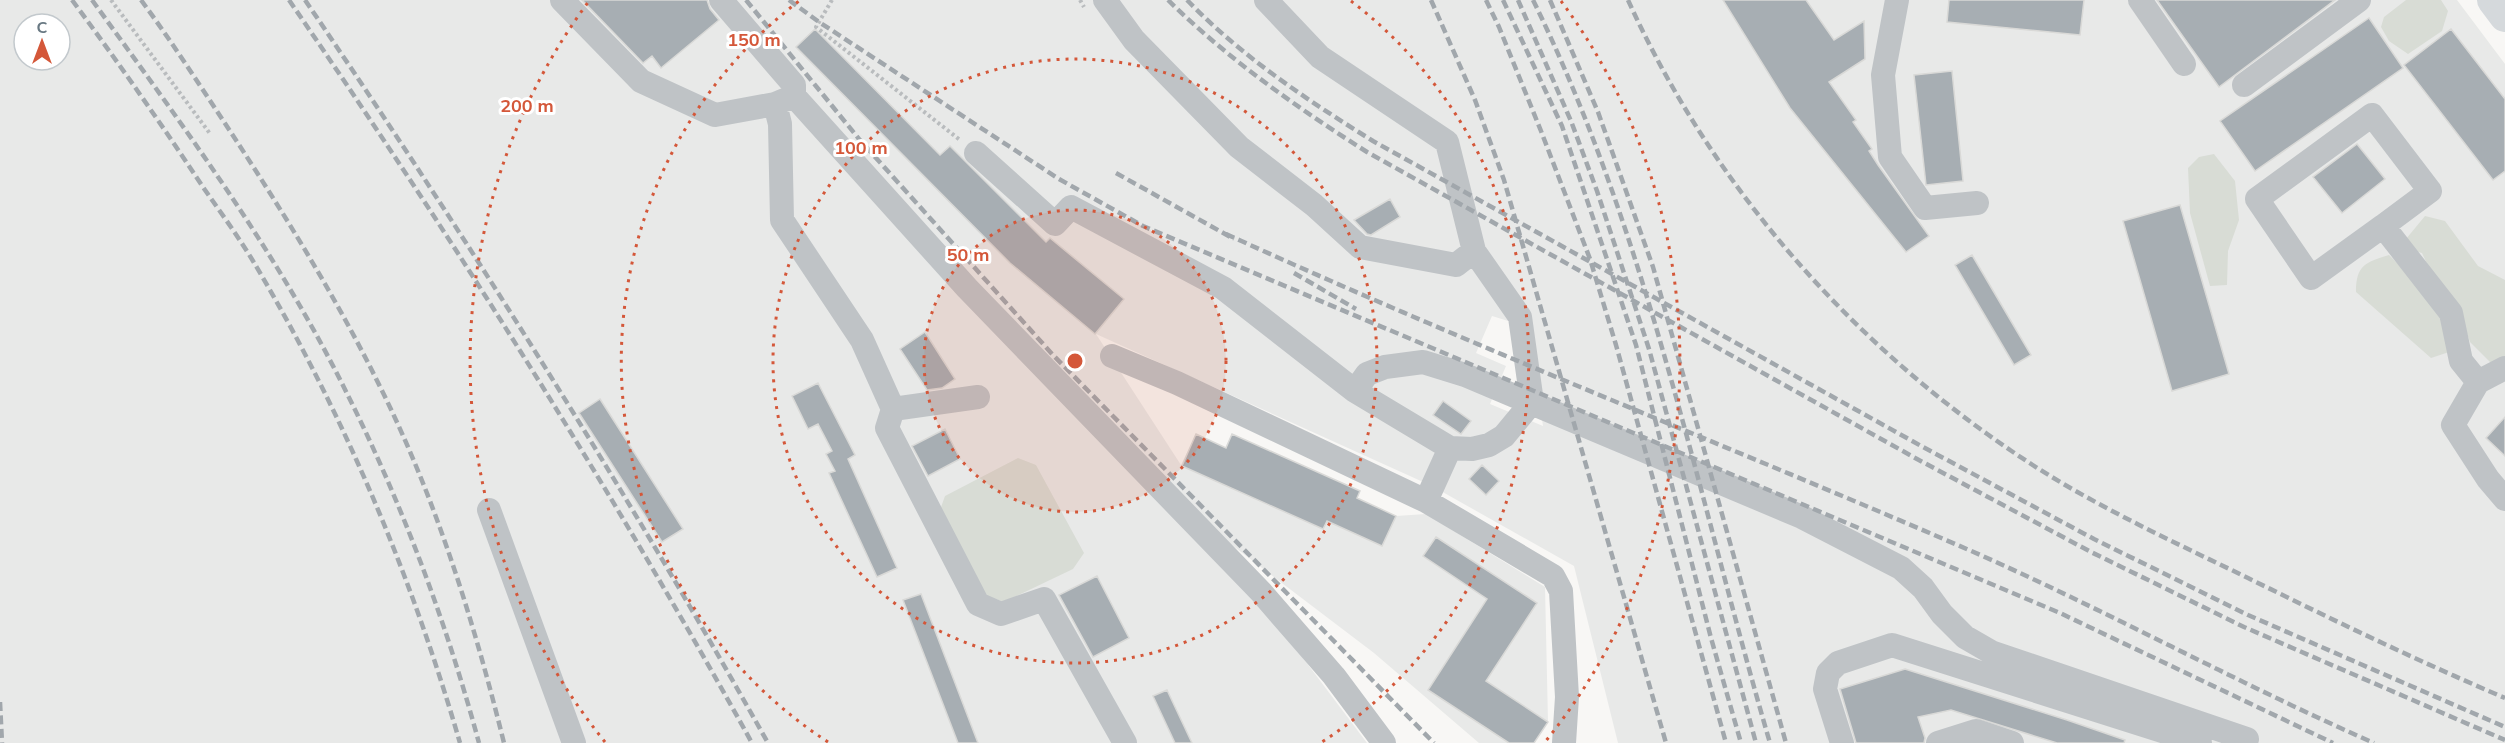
<svg xmlns="http://www.w3.org/2000/svg" width="2505" height="743" font-family="Mulish,sans-serif">
<rect width="100%" height="100%" fill="#f8f7f5"/>
<path fill="#e8e9e8" fill-rule="evenodd" d="M0,0H2457L2505,64V743H1618L1574,566L1432,486L1096,334L1181,465L1196,434L1225,448L1232,434L1360,491L1357,498L1396,516L1426,514L1545,587L1548,722L1534,743H1479L1374,653L1199,520L1367,743H0ZM24,24H60V60H24ZM1492,316L1528,327L1543,426L1490,404L1506,366L1476,353Z"/>
<path fill="#d8dcd5" d="M2406,0H2441L2448,11L2442,31L2408,54L2389,41L2381,27L2384,17Z
M2214,154L2235,181L2239,220L2228,251L2227,285L2210,286L2190,213L2188,168L2199,157Z
M2425,216L2445,221L2478,266L2505,280V359L2491,363L2470,342L2459,311L2430,270L2422,253L2407,249L2406,239Z
M2389,255L2420,286L2449,330V352L2431,358L2356,292C2356,265 2366,262 2389,255Z
M1018,458L1036,465L1084,553L1073,569L1004,602L982,594L940,510L945,496Z"/>
<path fill="#a7aeb3" stroke="#d9d9d7" stroke-width="1.5" d="M582,0H707L710,9L719,20L661,68L652,56L643,63Z
M1723,0H1806L1834,40L1864,21L1865,59L1829,82L1856,120L1853,122L1872,149L1869,151L1878,165L1929,236L1906,252L1790,108Z
M1949,0H2084L2080,35L1947,22Z
M2157,0H2335L2219,87Z
M2369,18L2403,68L2255,171L2220,121Z
M815,29L940,155L950,146L1046,242L1050,238L1124,299L1095,334L1010,263L796,47Z
M2451,29L2505,99V171L2493,180L2404,65Z
M1952,71L1963,181L1926,185L1914,75Z
M2357,144L2385,179L2342,213L2313,177Z
M1390,199L1400,217L1371,235L1367,234L1354,220Z
M2180,205L2229,374L2172,391L2123,221Z
M1972,255L2031,355L2014,365L1955,265Z
M925,332L955,379L942,388L927,390L900,349Z
M818,383L855,455L848,459L897,568L877,577L829,473L835,471L826,454L832,451L818,424L808,429L792,396Z
M600,399L683,529L662,542L579,413Z
M1443,401L1471,421L1461,434L1433,415Z
M2505,417V456L2486,438Z
M945,429L960,459L928,476L912,446Z
M1196,434L1226,448L1232,434L1360,491L1357,498L1396,516L1382,546L1327,521L1323,529L1182,466Z
M1482,465L1499,481L1486,495L1469,479Z
M1436,537L1537,603L1486,681L1548,722L1534,743H1509L1428,690L1487,599L1423,556Z
M1097,576L1129,638L1093,657L1059,595Z
M921,594L978,743H958L903,600Z
M1905,669L2067,720L2125,740L2124,743H2057L1951,710L1918,717L1925,738L1924,743H1856L1840,689Z
M1167,690L1192,743H1175L1153,696Z"/>
<g fill="none" stroke-linecap="round" stroke-linejoin="round">
<path stroke="#b9bcbe" stroke-width="4" stroke-dasharray="3 3" stroke-linecap="butt" d="M111,0L211,135
M832,0L816,27L960,140
M1080,0L1084,7"/>
<path stroke="#bfc3c6" stroke-width="24" d="M562,0L641,81L715,115L775,104L794,96V85L721,0
M1105,0L1134,40L1239,147L1314,205L1360,247L1456,265L1474,251
M1266,0L1320,57L1447,142L1474,251L1520,317L1531,395L1528,407L1504,436L1489,445L1472,449L1450,448L1426,501L1553,576L1561,591L1567,697L1564,743
M1897,0L1883,75L1890,157L1925,208L1977,203
M2140,0L2184,64
M2244,85L2359,0
M794,96L967,288L1261,592L1334,676L1384,743
M775,104L780,124L782,220L862,340L893,409
M976,153L1055,224L1071,207L1223,288L1355,391
M2383,226L2430,191L2372,115L2257,199L2311,278L2383,226L2451,313L2461,361L2478,382
M1112,356L1177,383L1426,501
M2505,368L2478,382L2453,425L2488,479L2505,499
M978,397L893,409L887,428L978,604L1001,614L1044,599L1125,743
M1450,448L1355,391L1367,374L1385,367L1423,362L1465,375L1802,517L1901,568L1923,588L1942,614L1965,637L1991,652L2247,739
M489,510L574,743
M1842,743L1825,689L1828,673L1838,663L1892,645L2200,743
M1938,743L1976,731L2012,743"/>
<path stroke="#d5d9dc" stroke-width="32" d="M2493,0L2505,16"/>
<path stroke="#a1a7ac" stroke-width="4.5" stroke-dasharray="9 4.5" stroke-linecap="butt" d="M72,0C118,62 162,125 205,190C221,213 238,236 253,261C343,412 411,574 460,743
M92,0C173,112 257,225 323,347C390,472 442,606 479,743
M141,0C172,42 201,87 230,131C287,218 342,307 387,401C439,509 475,626 504,743
M289,0C454,240 611,488 752,743
M305,0C469,241 625,488 768,743
M746,0L859,139L1053,355L1434,743
M789,0L819,22L1059,179L1143,226L2060,613L2333,743
M1168,0C1228,59 1296,107 1367,152L1917,459L2091,552L2244,627L2505,740
M1187,0C1241,56 1307,100 1373,141L1923,447L2094,539L2248,615L2505,727
M1431,0L1475,100L1504,180L1666,743
M1486,0L1499,27L1541,131L1590,259L1616,345L1726,743
M1503,0L1562,126L1636,345L1711,638L1741,743
M1518,0L1571,121L1597,191L1649,349L1756,743
M1533,0C1648,235 1697,493 1770,743
M1550,0L1598,112L1653,267L1786,743
M1628,0C1713,188 1855,349 2028,462C2097,507 2174,542 2248,578C2333,620 2418,661 2505,698
M1116,173L1234,239
M1226,234C1471,346 1722,443 1969,550C2106,610 2237,683 2374,743
M1294,273L1356,309
M0,702L2,743"/>
</g>
<circle cx="1075" cy="361" r="151" fill="#d45739" fill-opacity=".12"/>
<g fill="none" stroke="#d45739" stroke-width="3" stroke-dasharray="3 6">
<circle cx="1075" cy="361" r="151"/>
<circle cx="1075" cy="361" r="302"/>
<path d="M828 742A454 454 0 0 1 799 1M1351 1A454 454 0 0 1 1322 742"/>
<path d="M605 742A605 605 0 0 1 589 1M1561 1A605 605 0 0 1 1545 742"/>
</g>
<circle cx="1075" cy="361" r="9" fill="#d45739" stroke="#fff" stroke-width="3"/>
<g font-size="18" text-anchor="middle" font-weight="bold" fill="#d45739" stroke="#fff" stroke-width="6" stroke-linejoin="round" paint-order="stroke">
<text x="754" y="46">150 m</text>
<text x="527" y="112">200 m</text>
<text x="861" y="154">100 m</text>
<text x="968" y="261">50 m</text>
</g>
<g transform="translate(42 42)"><circle r="28" fill="#ffffff" stroke="#c3c9cd" stroke-width="1.5"/>
<path d="M0-4.5L10 22L0 15L-10 22Z" fill="#d45739"/>
<text y="-9" font-size="16" font-weight="bold" text-anchor="middle" fill="#697983">С</text>
</g>
</svg>
